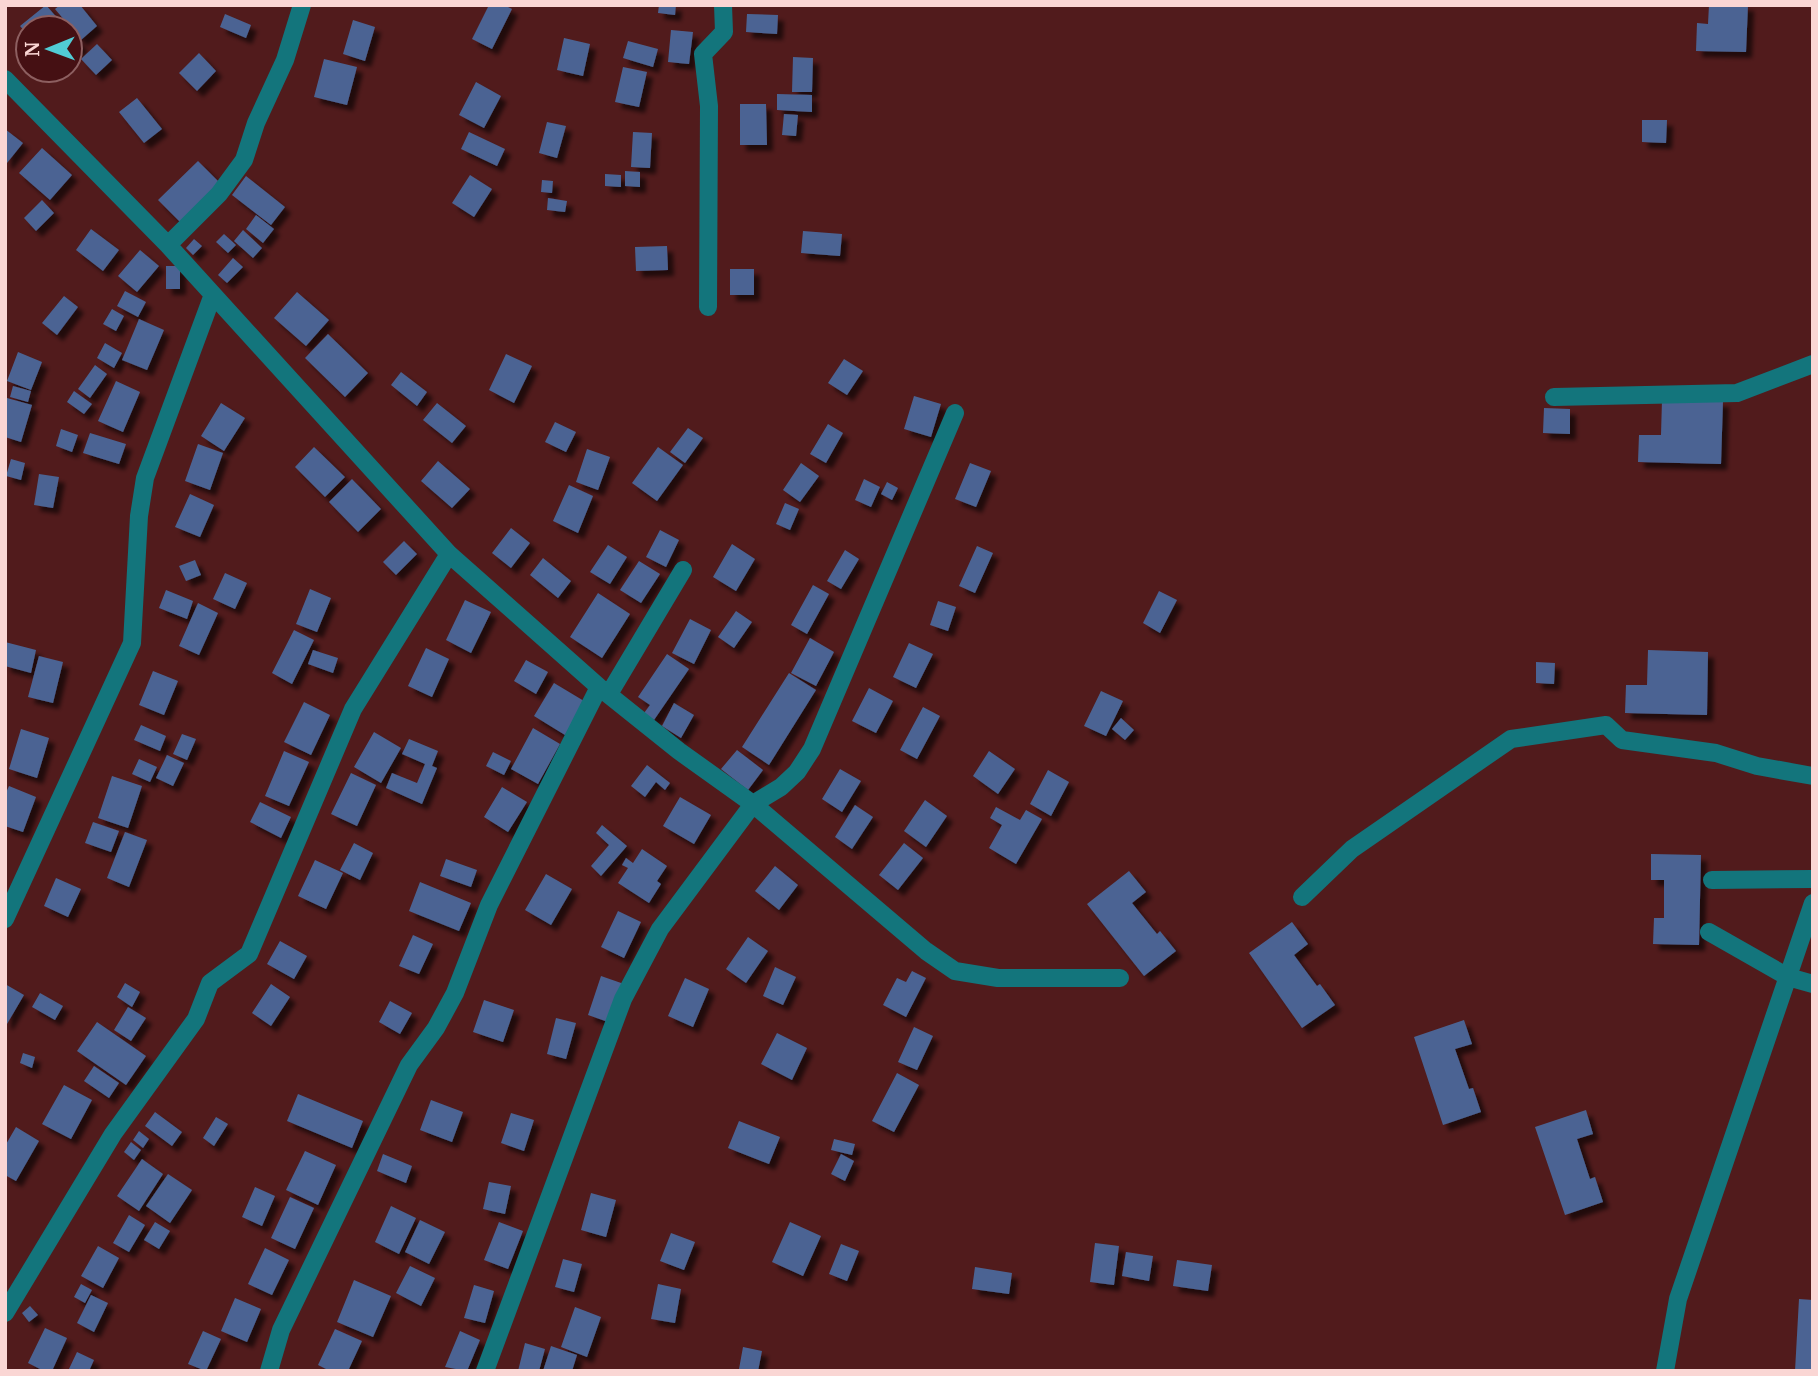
<svg xmlns="http://www.w3.org/2000/svg" width="1818" height="1376" font-family="Merriweather,serif">
<defs>
<filter id="shadow"><feDropShadow dx="6" dy="6" stdDeviation="2" flood-color="#0009"/></filter>
</defs>
<rect width="100%" height="100%" fill="#511b1c"/>
<path fill="#4b6493" filter="url(#shadow)" d="M46,5L66,28H28V35L20,26Z
M60,5H80L97,26L81,40L55,9Z
M489,5H504L512,9L492,49L472,39Z
M659,5H676L675,15L658,13Z
M1709,5H1748L1746,52L1696,51L1697,23L1708,24Z
M225,14L251,25L246,38L220,27Z
M747,14L778,15L777,34L746,32Z
M353,20L375,27L365,61L343,54Z
M671,30L693,32L689,64L668,62Z
M70,33L82,46L70,57Z
M564,38L590,44L583,76L557,70Z
M628,41L658,49L653,67L623,58Z
M97,44L112,60L96,75L81,59Z
M199,53L216,71L197,91L179,73Z
M793,57L813,58L812,92H792Z
M324,59L357,67L347,105L314,97Z
M623,67L647,72L639,107L615,102Z
M476,82L501,96L484,128L459,115Z
M777,94L812,95V112L777,110Z
M137,98L162,129L144,143L119,112Z
M740,104H766L767,145H740Z
M784,114L798,115L796,136L782,135Z
M1642,120H1667L1666,143L1642,142Z
M547,122L566,126L557,158L539,153Z
M5,129L23,143L7,163L5,162Z
M469,132L505,149L497,166L461,149Z
M633,132L652,133L650,168L631,167Z
M42,148L72,175L50,200L19,173Z
M198,161L220,183L181,223L158,200Z
M625,171L640,172V187L625,186Z
M605,174L621,175V187L605,186Z
M470,175L492,189L474,217L452,203Z
M246,176L285,207L271,225L232,195Z
M542,180L553,181L552,193L541,192Z
M548,198L567,201L565,212L547,210Z
M42,200L54,213L36,231L24,218Z
M256,215L274,229L263,243L246,229Z
M91,229L119,250L103,271L76,250Z
M243,230L262,248L253,258L234,241Z
M803,231L842,234L840,256L801,253Z
M224,234L236,245L228,253L216,242Z
M194,239L202,246L193,255L186,248Z
M667,246L668,270L636,271L635,247Z
M140,250L159,266L137,292L118,276Z
M233,258L243,267L227,283L218,275Z
M166,266H180V289H166Z
M730,269H754V295H730Z
M125,291L146,302L138,317L117,306Z
M297,292L329,320L306,346L274,318Z
M64,296L78,307L57,335L42,323Z
M112,309L124,316L116,331L103,324Z
M139,319L164,330L147,370L122,360Z
M328,334L368,373L345,397L305,358Z
M105,343L122,353L114,368L97,358Z
M18,352L42,362L31,390L7,381Z
M506,354L532,366L514,403L489,390Z
M844,359L863,371L847,395L828,383Z
M95,365L107,374L90,398L78,389Z
M401,372L427,392L417,406L391,385Z
M116,381L140,392L123,432L98,421Z
M13,386L31,391L28,402L10,397Z
M74,391L92,404L84,414L67,402Z
M914,396L941,404L931,437L904,429Z
M7,398L32,405L21,442L5,437Z
M1662,400L1723,401L1721,464L1638,462L1639,435H1661Z
M221,403L245,418L224,451L201,436Z
M437,403L466,426L452,443L423,420Z
M1544,408L1570,409V434L1543,433Z
M555,422L576,432L566,452L545,442Z
M828,424L843,433L826,463L810,454Z
M688,428L703,438L685,463L670,452Z
M61,429L78,435L72,452L56,446Z
M90,433L126,444L119,464L83,453Z
M198,444L223,453L210,490L185,481Z
M314,447L345,477L325,497L295,467Z
M658,447L683,465L657,501L632,483Z
M587,449L610,457L598,490L576,482Z
M11,459L25,463L21,480L6,476Z
M438,461L470,489L452,508L421,481Z
M801,463L819,476L800,502L783,490Z
M970,463L991,471L976,507L955,499Z
M39,474L59,477L53,508L34,505Z
M352,479L381,509L358,532L329,502Z
M864,479L880,487L871,507L855,500Z
M887,482L898,488L892,500L881,494Z
M569,485L593,496L578,533L553,521Z
M190,494L214,505L200,537L175,527Z
M785,503L799,509L790,530L776,524Z
M511,528L530,543L511,568L492,553Z
M660,530L679,540L666,567L646,557Z
M404,541L417,554L396,575L383,562Z
M732,544L755,559L736,591L713,577Z
M608,545L627,557L610,584L590,572Z
M977,546L993,553L975,593L959,586Z
M845,550L859,559L841,589L827,581Z
M543,558L571,581L558,598L530,575Z
M195,560L201,575L186,581L179,566Z
M639,561L660,574L641,603L620,590Z
M225,573L247,583L235,609L213,599Z
M813,585L829,594L807,634L791,625Z
M310,589L331,598L317,632L296,624Z
M166,590L193,601L187,619L159,608Z
M1159,591L1177,600L1160,633L1143,623Z
M598,593L630,614L602,658L570,637Z
M465,600L491,612L471,653L446,640Z
M938,601L956,607L948,631L930,625Z
M198,603L218,613L199,655L179,646Z
M736,611L752,622L734,648L718,637Z
M690,619L711,630L694,664L672,653Z
M294,630L314,640L292,684L272,673Z
M810,638L834,652L816,686L791,673Z
M5,642L36,650L31,673L5,666Z
M909,643L933,654L916,688L893,677Z
M426,648L449,659L432,697L408,686Z
M313,650L338,658L333,673L308,664Z
M1648,650L1708,652L1707,715L1625,713L1626,685H1647Z
M667,654L689,669L654,720L644,713L650,705L638,697Z
M39,656L63,662L53,703L28,697Z
M526,660L548,672L536,694L514,681Z
M1536,662L1555,663L1554,684L1536,683Z
M153,671L178,681L164,715L139,705Z
M789,673L816,690L769,765L742,747Z
M554,683L584,701L565,735L534,716Z
M869,688L893,701L876,733L852,721Z
M1101,691L1123,701L1106,736L1084,726Z
M304,702L330,715L311,755L284,742Z
M674,703L694,715L681,738L662,726Z
M923,707L940,716L917,759L900,750Z
M1121,718L1134,730L1125,740L1112,729Z
M141,725L166,736L160,751L134,740Z
M533,728L560,744L538,784L511,769Z
M21,729L49,738L37,778L9,769Z
M374,732L401,748L381,783L354,767Z
M182,734L196,739L187,760L173,754Z
M409,739L438,751L432,766L437,768L422,804L386,788L392,773L417,783L425,764L402,754Z
M737,750L763,770L748,790L721,769Z
M284,751L309,762L289,806L265,796Z
M989,751L1015,769L998,794L973,776Z
M493,752L511,761L504,775L486,766Z
M167,755L184,763L173,786L156,778Z
M139,759L157,767L150,782L132,774Z
M647,765L670,783L665,790L656,782L645,797L631,786Z
M840,769L861,781L842,812L822,799Z
M1048,770L1069,782L1051,816L1030,804Z
M351,773L376,785L357,826L331,814Z
M112,776L142,786L128,828L98,818Z
M9,786L36,797L23,832L5,826V795Z
M502,787L527,802L508,832L484,817Z
M680,797L711,815L694,844L663,826Z
M925,800L947,816L926,847L904,831Z
M260,802L291,817L281,838L250,822Z
M855,805L873,817L852,849L835,837Z
M996,807L1020,820L1026,810L1042,819L1016,864L989,848L1002,825L990,818Z
M93,822L119,831L111,852L85,843Z
M602,825L627,846L601,876L591,866L609,845L596,833Z
M125,832L147,840L129,887L107,878Z
M354,843L373,853L360,880L340,870Z
M904,843L923,858L898,890L879,875Z
M642,849L667,866L657,881L661,884L649,903L618,883L628,868L622,865L626,858L633,863Z
M1651,854L1701,855L1699,945L1653,944L1654,918H1664V880H1651Z
M446,859L477,870L471,887L440,876Z
M315,860L343,873L326,909L298,896Z
M775,866L798,885L779,910L755,891Z
M1129,871L1146,892L1132,903L1157,934L1160,931L1176,951L1144,976L1087,904Z
M546,874L572,889L551,925L525,910Z
M56,878L81,889L68,917L44,906Z
M420,882L471,903L459,931L409,911Z
M618,911L641,922L624,958L601,947Z
M1292,922L1308,944L1294,955L1317,986L1320,984L1335,1005L1302,1028L1249,953Z
M413,935L433,944L419,974L399,966Z
M748,937L768,951L746,983L726,969Z
M280,941L307,956L294,979L267,964Z
M775,967L796,977L783,1005L763,996Z
M912,971L926,978L906,1017L883,1005L897,978L906,982Z
M601,976L624,984L611,1023L588,1015Z
M685,978L709,989L693,1027L668,1016Z
M125,983L140,992L132,1007L117,997Z
M5,984L24,995L7,1024L5,1023Z
M271,984L290,997L271,1026L252,1013Z
M40,993L63,1006L55,1020L32,1007Z
M484,1000L514,1010L503,1042L473,1032Z
M390,1001L412,1013L400,1034L379,1022Z
M128,1007L146,1018L131,1041L114,1030Z
M556,1018L576,1023L566,1059L547,1054Z
M1464,1020L1472,1044L1455,1049L1469,1089L1473,1088L1481,1112L1443,1125L1414,1037Z
M97,1022L146,1056L126,1085L77,1051Z
M914,1027L933,1036L917,1070L898,1062Z
M777,1033L807,1048L792,1080L761,1064Z
M23,1053L35,1057L32,1068L20,1063Z
M94,1066L119,1083L109,1098L84,1081Z
M897,1073L919,1085L894,1132L872,1121Z
M64,1085L92,1100L71,1139L42,1124Z
M298,1094L363,1121L352,1148L287,1121Z
M431,1100L463,1112L452,1142L420,1130Z
M1586,1110L1593,1134L1577,1139L1590,1179L1595,1177L1603,1202L1565,1215L1535,1127Z
M155,1112L182,1132L172,1146L145,1126Z
M511,1113L534,1120L524,1151L501,1143Z
M216,1117L228,1124L214,1146L203,1138Z
M739,1121L780,1137L769,1164L728,1148Z
M16,1127L39,1141L16,1181L5,1175V1146Z
M139,1131L149,1139L143,1148L133,1140Z
M834,1139L855,1144L852,1155L831,1150Z
M131,1142L141,1150L134,1160L124,1152Z
M305,1151L336,1165L318,1205L286,1190Z
M383,1154L412,1166L406,1183L377,1171Z
M841,1154L854,1161L845,1181L831,1174Z
M142,1159L163,1174L139,1211L117,1196Z
M168,1174L192,1190L170,1223L146,1206Z
M489,1182L511,1186L505,1214L483,1209Z
M255,1187L275,1196L262,1226L242,1217Z
M591,1193L616,1200L606,1237L581,1230Z
M290,1197L314,1208L295,1249L271,1238Z
M391,1206L416,1218L399,1254L375,1242Z
M129,1215L145,1225L129,1252L113,1243Z
M420,1220L445,1232L429,1264L405,1252Z
M155,1222L170,1231L159,1249L144,1240Z
M499,1222L523,1231L508,1269L484,1260Z
M790,1222L821,1236L803,1276L772,1262Z
M671,1233L695,1242L684,1270L660,1261Z
M1095,1243L1119,1246L1114,1285L1090,1282Z
M841,1244L859,1251L847,1281L829,1274Z
M98,1246L119,1258L103,1288L81,1276Z
M265,1248L289,1260L272,1295L248,1284Z
M1126,1252L1153,1256L1149,1281L1122,1276Z
M563,1259L582,1264L574,1292L555,1287Z
M1177,1260L1212,1265L1208,1291L1173,1286Z
M410,1266L435,1278L421,1306L396,1293Z
M975,1267L1012,1273L1009,1294L972,1289Z
M354,1280L391,1296L373,1337L337,1322Z
M81,1284L92,1290L85,1303L74,1297Z
M658,1284L681,1289L675,1323L651,1319Z
M474,1285L494,1291L485,1323L464,1318Z
M91,1295L108,1303L94,1332L77,1323Z
M235,1298L261,1309L247,1342L221,1331Z
M1799,1299L1813,1300V1371H1795Z
M30,1306L38,1315L29,1322L22,1313Z
M575,1307L601,1317L587,1357L561,1347Z
M45,1328L67,1338L52,1371H44L28,1363Z
M335,1329L362,1341L348,1371H330L318,1365Z
M203,1331L221,1339L206,1371L188,1364Z
M460,1331L480,1340L467,1371L445,1367Z
M525,1343L545,1349L539,1371H518Z
M551,1346L577,1355L572,1371H543Z
M743,1347L762,1351L758,1371H736L739,1369Z
M77,1352L94,1360L89,1371H68Z"/>
<g fill="none" stroke-linecap="round" stroke-linejoin="round">
<path stroke="#13757c" stroke-width="18" d="M5,79L168,245L449,554L599,687L679,751L753,804L926,951L955,971L998,978H1120
M168,245L219,194L244,160L256,123L285,60L302,5
M708,307L709,106L703,54L724,32L723,5
M1554,397L1737,393L1813,364
M609,694L683,570
M1712,880L1813,879
M1302,897L1352,849L1511,739L1606,725L1622,740L1716,753L1757,766L1813,776
M5,919L132,643L139,516L145,478L212,297
M1709,932L1788,977L1813,984
M5,1313L113,1134L196,1019L210,983L249,954L353,709L449,554
M269,1371L281,1330L409,1065L436,1028L455,993L489,905L599,687
M485,1371L623,999L660,929L753,804L781,787L797,772L812,749L955,413
M1665,1371L1678,1299L1813,903"/>
</g>
<rect width="1818" height="1376" fill="none" stroke="#fad6d4" stroke-width="14"/>
<g transform="translate(49 49) rotate(269)"><circle r="33" fill="#451013" stroke="#8d5f60" stroke-width="2"/>
<path d="M0-5L12 26L0 18L-12 26Z" fill="#51ccd5"/>
<text y="-10" font-size="19" font-weight="bold" text-anchor="middle" fill="#fad6d4">N</text>
</g>
</svg>
